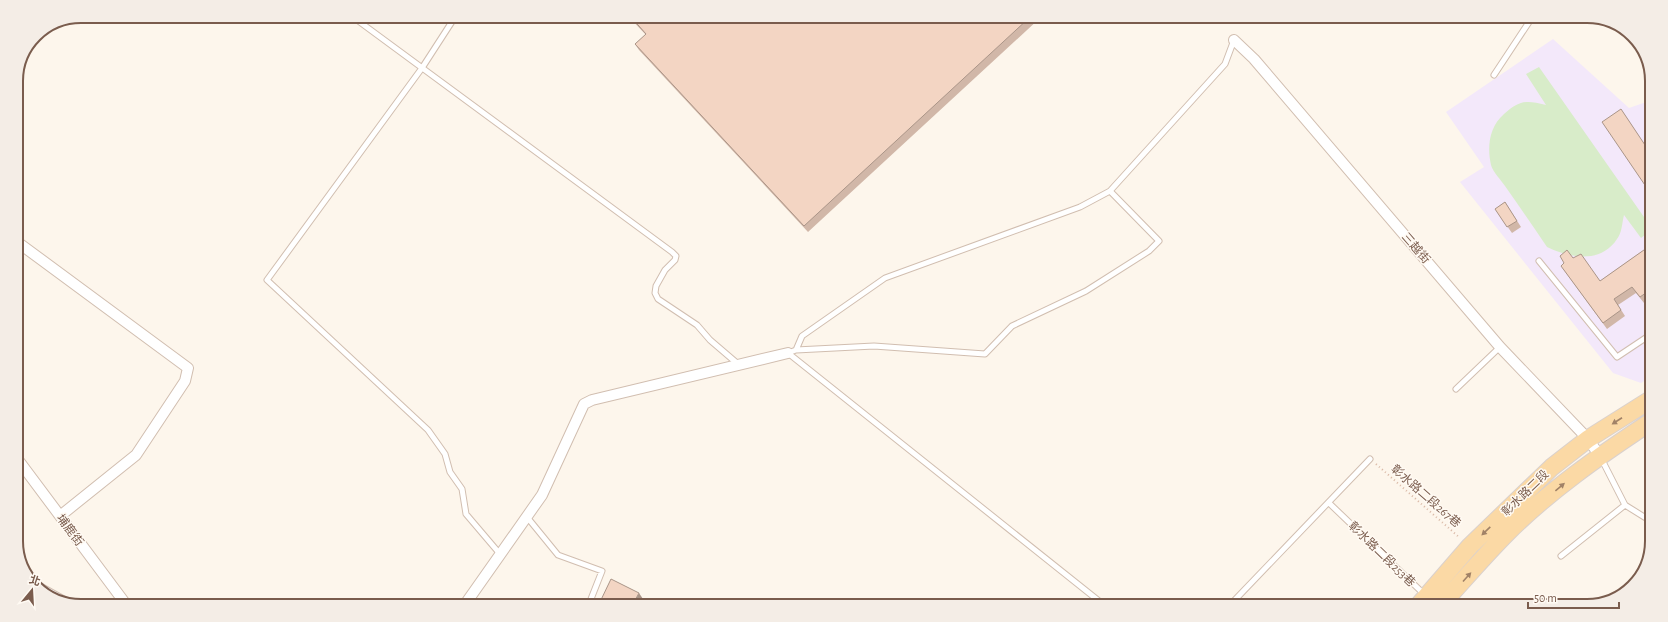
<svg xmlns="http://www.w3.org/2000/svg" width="1668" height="622" font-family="'Alegreya Sans','Noto Sans TC',sans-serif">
<rect width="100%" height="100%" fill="#fdf6ec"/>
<path fill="#f3e8fa" d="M1553,39L1629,108L1652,100L1650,377L1641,383L1613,373L1460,182L1484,167L1446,112Z"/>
<path fill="#d8ecc9" d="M1539,67L1651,227V230L1641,238L1624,215C1622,223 1622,233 1617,239C1601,264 1569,258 1547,247C1533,226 1519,206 1505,186C1501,180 1493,172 1491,165C1487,147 1489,127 1504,114C1520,100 1526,100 1546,105L1526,74Z"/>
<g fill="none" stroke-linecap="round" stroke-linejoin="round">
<defs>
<path id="lane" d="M353,17L672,252L676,256L675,260L665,270L656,286L655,293L658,299L697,325L710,340L738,364
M455,17L422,68L267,280L428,430L445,454L450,472L462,489L466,514L500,554
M1494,75L1531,19
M1539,261L1617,357L1650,335
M1650,328L1649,322L1650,316
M796,350L874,346L985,354L1012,326L1086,291L1149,251L1159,241L1110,191
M788,353L796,350L802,336L885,278L1080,207L1110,191L1225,64L1234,40
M788,353L1104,605
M1456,389L1500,347
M1601,458L1625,505L1649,520
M1329,503L1425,595
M527,517L558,555L602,571L589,604
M1561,556L1625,505
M832,604L833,603
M1230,605L1370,459"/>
<path id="street" d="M1234,40L1254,59L1500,347L1588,439L1600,456
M16,241L188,368L185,381L136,455L60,516
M16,457L125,603
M39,588L66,603
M466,603L542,495L584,404L592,400L788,353"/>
<path id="primary" d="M1418,606L1470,546L1552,467L1588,439L1650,400
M1440,606C1462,582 1484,556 1507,533C1549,491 1599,456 1649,423"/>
</defs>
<use href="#lane" stroke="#d1beb0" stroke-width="7"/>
<use href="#street" stroke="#d1beb0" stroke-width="12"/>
<use href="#primary" stroke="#dad1cd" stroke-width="19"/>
<path stroke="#d9b8a5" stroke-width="2" stroke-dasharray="1 3" stroke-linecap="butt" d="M1376,464L1460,538"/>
<use href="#lane" stroke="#fff" stroke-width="5"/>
<use href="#street" stroke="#fff" stroke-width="10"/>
<use href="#primary" stroke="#fbd9a5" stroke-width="17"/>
</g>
<path fill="#d1b7a8" d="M629,17L1040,18L808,232L639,50L635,44L646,35Z
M1505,202L1521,227L1512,233L1495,209Z
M1651,245L1650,299L1644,303L1636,293L1618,305L1625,316L1607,329L1561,266L1573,258L1600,281Z"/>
<path fill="#aa9588" d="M639,593L643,599L640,604H633Z"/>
<path fill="#f3d5c3" stroke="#aa9588" d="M631,17L1029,18L804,226L635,44L646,34Z
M1621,109L1651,154V194L1602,122Z
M1505,202L1517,221L1507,227L1495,209Z
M1651,245L1650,290L1640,297L1632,287L1614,299L1621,310L1603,323L1561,266L1564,263L1560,256L1567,250L1573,258L1581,254L1600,281Z
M611,579L639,593L633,604H599Z"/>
<defs><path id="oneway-solid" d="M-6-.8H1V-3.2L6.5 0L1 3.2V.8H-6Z"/></defs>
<g fill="#a18267">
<use href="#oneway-solid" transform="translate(1617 421) rotate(147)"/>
<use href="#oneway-solid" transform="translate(1560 487) rotate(-40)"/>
<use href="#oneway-solid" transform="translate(1486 531) rotate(136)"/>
<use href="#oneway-solid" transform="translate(1467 577) rotate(-48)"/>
</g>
<g text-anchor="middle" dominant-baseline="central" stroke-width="3" stroke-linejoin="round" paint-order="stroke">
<g font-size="12" fill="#7a5c4d" stroke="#fffaf3">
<text transform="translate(1416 248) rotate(49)">三越街</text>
<text transform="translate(1525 493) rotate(-44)">彰水路二段</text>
<text transform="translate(1426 496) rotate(41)">彰水路二段267巷</text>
<text transform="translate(70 530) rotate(53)">埔鹿街</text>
<text transform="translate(1382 554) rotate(44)">彰水路二段253巷</text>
</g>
</g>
<path d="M0 0H1668V622H0ZM81 23H1587A58 58 0 0 1 1645 81V541A58 58 0 0 1 1587 599H81A58 58 0 0 1 23 541V81A58 58 0 0 1 81 23Z" fill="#f4ede6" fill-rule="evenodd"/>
<path fill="none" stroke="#7a5c4d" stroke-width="2" d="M81 23H1587A58 58 0 0 1 1645 81V541A58 58 0 0 1 1587 599H81A58 58 0 0 1 23 541V81A58 58 0 0 1 81 23Z"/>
<g transform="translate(32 590) rotate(18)" stroke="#fffaf3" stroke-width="3" paint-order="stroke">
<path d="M0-3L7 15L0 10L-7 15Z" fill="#7a5c4d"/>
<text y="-6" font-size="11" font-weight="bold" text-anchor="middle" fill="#7a5c4d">北</text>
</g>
<path d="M1528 602v6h91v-6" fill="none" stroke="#7a5c4d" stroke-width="2"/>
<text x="1534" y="602" font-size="12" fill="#7a5c4d" stroke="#fffaf3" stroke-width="3" paint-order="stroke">50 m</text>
</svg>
